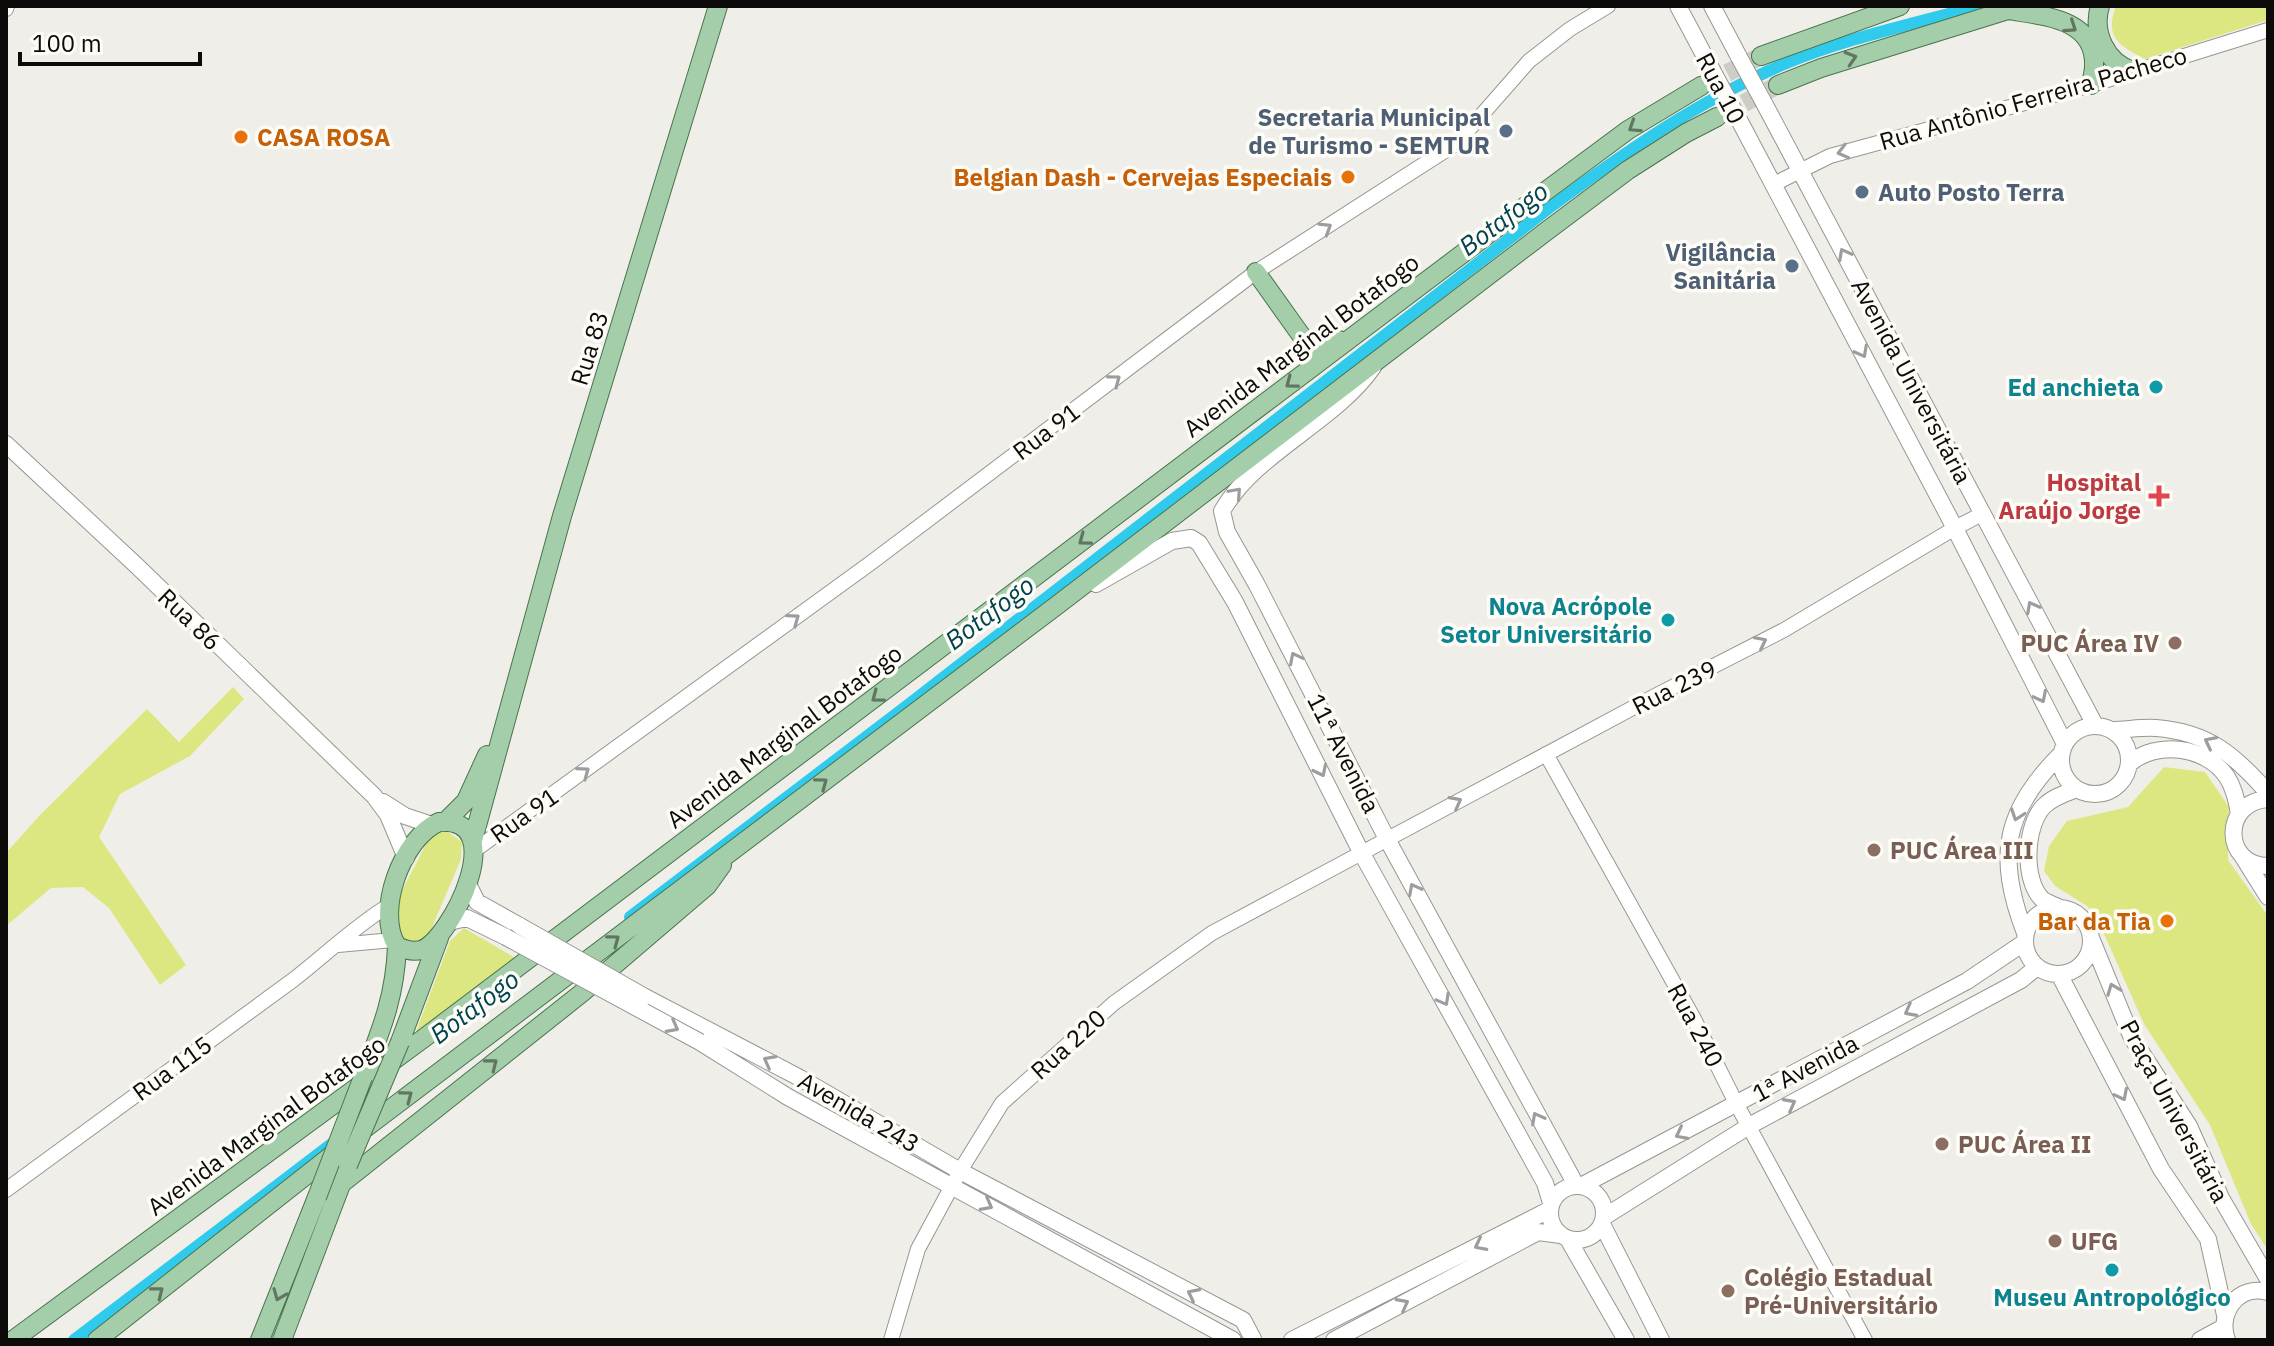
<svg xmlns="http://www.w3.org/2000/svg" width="2274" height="1346" font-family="'IBM Plex Sans',sans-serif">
<rect width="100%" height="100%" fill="#f0eee9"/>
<path fill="#dde782" d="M2116,6H2268V20L2145,59C2119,46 2104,37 2116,6Z
M233,687L244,699L190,756L120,794L99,837L186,965L160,985L109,908L83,887L51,888L6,926V853L41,814L147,709L179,742Z
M2164,767L2205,772L2229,807L2228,860L2268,916V1250L2251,1224L2210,1125L2144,1024L2097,918L2087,906L2055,886L2044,871L2049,846L2067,821L2128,807Z
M444,829L462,842L461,859L428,937L415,945L400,938L396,902L432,833Z
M464,928L524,963L411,1045L450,941Z"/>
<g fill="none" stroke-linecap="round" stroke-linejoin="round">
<path stroke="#30cbec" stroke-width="12" d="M630,917L908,705L1549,208C1624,153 1698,101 1784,64C1846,38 1914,24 1978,6
M74,1340L338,1139"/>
<path stroke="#ceccc7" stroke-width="18" stroke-dasharray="18 9" stroke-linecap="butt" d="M1703,85L1761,56
M1720,116L1778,85"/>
<defs>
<path id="tertiary" d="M6,9L7,6
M1774,184L1830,156L2091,85L2268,30
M1546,754L1694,1019L1737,1105L1865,1340
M475,850L872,562L1256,272L1457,143L1529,61L1570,29L1608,6
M338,945L393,940
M6,1190L293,980C324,956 355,926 388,906
M891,1340L918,1249L960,1171L1002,1103L1114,1003L1212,933L1655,696L1784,630L1955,528L1982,514"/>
<path id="secondary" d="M1678,6L1712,70
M1712,6L1739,57
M1764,103L2095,725
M1737,116L1948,515L2065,744
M1373,367C1334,423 1256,452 1222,511L1227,532L1257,585L1387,839L1576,1185
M6,444L138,567L374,796L388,815L406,858
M1096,584L1172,541L1191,538L1199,543L1235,602L1361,852L1545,1183L1551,1203
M2061 760a34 34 0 1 1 68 0a34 34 0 1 1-68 0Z
M2111,730C2126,730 2141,727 2156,728C2208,732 2235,755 2268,793
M2129,764C2156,740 2206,746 2227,777C2234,788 2237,801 2239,814
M2268,799C2221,802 2223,866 2268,866
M383,802L405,816L432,825
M2243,857L2268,897
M467,882L477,902L520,926
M2025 941a33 33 0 1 1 66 0a33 33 0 1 1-66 0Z
M2060,908C2055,905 2047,903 2043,900C2022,881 2025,825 2044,806C2053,797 2066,793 2077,789
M449,922L467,918L506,937
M2025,933C1996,857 2003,811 2062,753
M2091,938L2132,1038L2189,1126L2221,1198L2268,1279
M2060,976L2161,1169L2208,1239L2225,1315
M645,997L800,1078L960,1171L1243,1320L1253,1339
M700,1042L788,1097L1233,1340
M1550 1213a27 27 0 1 1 54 0a27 27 0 1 1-54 0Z
M1581,1186L1967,981L2025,942
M1604,1217L1749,1126L2021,980L2037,967
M1602,1224L1661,1340
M1568,1239L1626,1340
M1292,1340L1549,1210
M1334,1340L1538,1232L1561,1235
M2200,1340L2224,1327
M2227,1340C2217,1313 2238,1284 2268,1292"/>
<path id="primary" d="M2100,6C2092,32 2106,63 2133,71
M2008,10C2042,16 2096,18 2094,66C2094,72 2092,78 2091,85
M1761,56L1900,6
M1778,85L1821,68L2021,6
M1256,272L1308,345L1322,348L1339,340
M439,822C512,816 451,940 421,950C412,952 405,950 397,946C375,912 402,838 439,822Z
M445,822L466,801L487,755
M473,840L562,516L718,6
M400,1042L439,938
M363,1077C381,1030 395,998 397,946
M360,1132L1056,606L1544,233L1628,170L1686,133L1717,117
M341,1184L583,992L707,886L722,865
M13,1340L424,1038L1531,202L1628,130L1701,86
M97,1340L337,1151
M260,1340L317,1197
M282,1340L345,1174"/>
</defs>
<use href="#tertiary" stroke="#979691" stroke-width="16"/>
<use href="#secondary" stroke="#979691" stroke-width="18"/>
<use href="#primary" stroke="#48744d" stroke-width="20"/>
<use href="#tertiary" stroke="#fff" stroke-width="14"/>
<use href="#secondary" stroke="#fff" stroke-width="16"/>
<use href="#primary" stroke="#a4ceaa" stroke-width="18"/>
<defs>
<path id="secondary-bridge" d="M1739,57L1764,103
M1712,70L1737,116
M520,926L645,997
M506,937L700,1042"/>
<path id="primary-bridge" d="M348,1165L400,1042
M317,1197L363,1077"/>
</defs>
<use href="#secondary-bridge" stroke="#979691" stroke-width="18" stroke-linecap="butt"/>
<use href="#primary-bridge" stroke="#48744d" stroke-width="20" stroke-linecap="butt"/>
<use href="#secondary-bridge" stroke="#fff" stroke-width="16"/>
<use href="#primary-bridge" stroke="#a4ceaa" stroke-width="18"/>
</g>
<defs><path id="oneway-chevron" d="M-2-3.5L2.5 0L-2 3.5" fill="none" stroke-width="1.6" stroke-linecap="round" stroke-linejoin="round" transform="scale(2)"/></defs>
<g stroke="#607662">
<use href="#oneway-chevron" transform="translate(2071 27) rotate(34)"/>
<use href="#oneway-chevron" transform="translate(1851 58) rotate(-17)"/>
<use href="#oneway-chevron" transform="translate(1634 127) rotate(147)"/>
<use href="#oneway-chevron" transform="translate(1291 383) rotate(143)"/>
<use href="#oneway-chevron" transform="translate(1084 540) rotate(143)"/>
<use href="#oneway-chevron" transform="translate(877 697) rotate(143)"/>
<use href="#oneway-chevron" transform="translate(822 783) rotate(-37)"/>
<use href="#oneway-chevron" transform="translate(614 940) rotate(-37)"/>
<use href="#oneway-chevron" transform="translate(492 1064) rotate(-38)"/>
<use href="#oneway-chevron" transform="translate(407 1096) rotate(-37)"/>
<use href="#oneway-chevron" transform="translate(158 1292) rotate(-38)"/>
<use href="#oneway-chevron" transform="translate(279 1295) rotate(112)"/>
</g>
<g stroke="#9e9d9d">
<use href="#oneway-chevron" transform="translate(1843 152) rotate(165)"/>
<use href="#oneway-chevron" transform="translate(1326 228) rotate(-32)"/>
<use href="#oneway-chevron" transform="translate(1844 254) rotate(-118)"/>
<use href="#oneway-chevron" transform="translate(1862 352) rotate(62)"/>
<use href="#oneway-chevron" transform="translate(1115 380) rotate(-37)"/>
<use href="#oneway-chevron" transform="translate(1236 493) rotate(-48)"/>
<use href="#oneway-chevron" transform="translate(2032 607) rotate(-118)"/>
<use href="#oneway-chevron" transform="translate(794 619) rotate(-36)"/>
<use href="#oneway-chevron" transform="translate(1761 642) rotate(-27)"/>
<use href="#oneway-chevron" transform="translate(1295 658) rotate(-117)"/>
<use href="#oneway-chevron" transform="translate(2041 697) rotate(63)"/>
<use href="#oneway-chevron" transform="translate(2210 742) rotate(-153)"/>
<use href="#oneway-chevron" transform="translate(1321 771) rotate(64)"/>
<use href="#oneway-chevron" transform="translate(584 772) rotate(-36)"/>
<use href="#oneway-chevron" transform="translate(1456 802) rotate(-28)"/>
<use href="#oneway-chevron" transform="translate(2017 815) rotate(109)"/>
<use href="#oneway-chevron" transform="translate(1414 889) rotate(-118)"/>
<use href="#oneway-chevron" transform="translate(2113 989) rotate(-111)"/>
<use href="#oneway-chevron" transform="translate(1444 1000) rotate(61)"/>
<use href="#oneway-chevron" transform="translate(1910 1011) rotate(152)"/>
<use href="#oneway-chevron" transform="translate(673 1027) rotate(28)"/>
<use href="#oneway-chevron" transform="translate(769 1061) rotate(-152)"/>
<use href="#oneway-chevron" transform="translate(2122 1095) rotate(63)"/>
<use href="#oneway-chevron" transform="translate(1790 1104) rotate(-28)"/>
<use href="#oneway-chevron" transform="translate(1537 1118) rotate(-118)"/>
<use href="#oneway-chevron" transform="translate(1681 1134) rotate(153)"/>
<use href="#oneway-chevron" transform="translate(987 1205) rotate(28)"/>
<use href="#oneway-chevron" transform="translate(1480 1245) rotate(153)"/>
<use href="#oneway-chevron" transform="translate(1193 1294) rotate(-153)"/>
<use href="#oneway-chevron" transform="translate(1403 1304) rotate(-28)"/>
</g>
<g fill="#5c6f8a" stroke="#fdfcf6" stroke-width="3">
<circle cx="1506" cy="131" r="8"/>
<circle cx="1862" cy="192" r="8"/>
<circle cx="1792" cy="266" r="8"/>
</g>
<g fill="#e8710a" stroke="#fdfcf6" stroke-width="3">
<circle cx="241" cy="137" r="8"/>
<circle cx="1348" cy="177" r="8"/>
<circle cx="2167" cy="921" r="8"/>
</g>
<g fill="#0f9aa8" stroke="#fdfcf6" stroke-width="3">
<circle cx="2156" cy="387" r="8"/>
<circle cx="1668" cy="620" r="8"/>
<circle cx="2112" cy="1270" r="8"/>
</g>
<path fill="#e0444e" stroke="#fdfcf6" stroke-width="3" d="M2155 484h8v8h8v8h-8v8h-8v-8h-8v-8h8z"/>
<g fill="#8d6e63" stroke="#fdfcf6" stroke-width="3">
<circle cx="2175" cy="643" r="8"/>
<circle cx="1874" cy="850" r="8"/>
<circle cx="1942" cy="1144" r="8"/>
<circle cx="2055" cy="1241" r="8"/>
<circle cx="1728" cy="1291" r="8"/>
</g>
<g text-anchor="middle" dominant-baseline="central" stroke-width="7" stroke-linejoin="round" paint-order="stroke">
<g font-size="24" fill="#0c0b09" stroke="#fdfcf6">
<text transform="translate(1721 88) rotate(62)">Rua 10</text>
<text transform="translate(2033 98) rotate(-16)">Rua Antônio Ferreira Pacheco</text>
<text transform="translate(1301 345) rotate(-37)">Avenida Marginal Botafogo</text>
<text transform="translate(589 348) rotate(-73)">Rua 83</text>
<text transform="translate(1912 381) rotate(62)">Avenida Universitária</text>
<text transform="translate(1046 431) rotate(-37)">Rua 91</text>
<text transform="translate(190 619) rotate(44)">Rua 86</text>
<text transform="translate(1674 687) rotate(-27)">Rua 239</text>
<text transform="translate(784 736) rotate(-37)">Avenida Marginal Botafogo</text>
<text transform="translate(1344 753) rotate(63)">11ª Avenida</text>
<text transform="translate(524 815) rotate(-35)">Rua 91</text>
<text transform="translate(1696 1025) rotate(62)">Rua 240</text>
<text transform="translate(1068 1044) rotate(-42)">Rua 220</text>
<text transform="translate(172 1068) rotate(-36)">Rua 115</text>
<text transform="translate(1805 1068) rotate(-28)">1ª Avenida</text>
<text transform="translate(2175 1111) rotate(62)">Praça Universitária</text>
<text transform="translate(859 1112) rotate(30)">Avenida 243</text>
<text transform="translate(266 1125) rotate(-36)">Avenida Marginal Botafogo</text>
</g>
<g font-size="24" font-weight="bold" fill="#4e5e75" stroke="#fdfcf6" text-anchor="end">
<text x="1490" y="117">Secretaria Municipal<tspan x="1490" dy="28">de Turismo - SEMTUR</tspan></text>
<text x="1878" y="192" text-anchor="start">Auto Posto Terra</text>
<text x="1776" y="252">Vigilância<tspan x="1776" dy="28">Sanitária</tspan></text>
</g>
<g font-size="24" font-weight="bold" fill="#c56008" stroke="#fdfcf6" text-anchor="end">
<text x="257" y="137" text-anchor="start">CASA ROSA</text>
<text x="1332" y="177">Belgian Dash - Cervejas Especiais</text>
<text x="2151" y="921">Bar da Tia</text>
</g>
<g font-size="24" font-weight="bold" fill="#0d838f" stroke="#fdfcf6" text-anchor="end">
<text x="2140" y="387">Ed anchieta</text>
<text x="1652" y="606">Nova Acrópole<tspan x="1652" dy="28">Setor Universitário</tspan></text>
<text x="2112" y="1297" text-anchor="middle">Museu Antropológico</text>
</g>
<g font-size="24" font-weight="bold" fill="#be3a42" stroke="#fdfcf6" text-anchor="end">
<text x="2141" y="482">Hospital<tspan x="2141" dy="28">Araújo Jorge</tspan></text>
</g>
<g font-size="24" font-weight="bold" fill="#785e54" stroke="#fdfcf6" text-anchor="start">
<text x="2159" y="643" text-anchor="end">PUC Área IV</text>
<text x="1890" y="850">PUC Área III</text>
<text x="1958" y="1144">PUC Área II</text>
<text x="2071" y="1241">UFG</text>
<text x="1744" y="1277">Colégio Estadual<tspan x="1744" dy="28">Pré-Universitário</tspan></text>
</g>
<g font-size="26" font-style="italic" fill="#004350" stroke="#fdfcf6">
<text transform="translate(1503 218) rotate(-37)">Botafogo</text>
<text transform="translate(989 612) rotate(-37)">Botafogo</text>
<text transform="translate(474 1006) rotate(-37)">Botafogo</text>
</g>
</g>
<rect width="2274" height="1346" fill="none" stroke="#0c0b09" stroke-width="16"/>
<path d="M20 52v12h180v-12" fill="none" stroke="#0c0b09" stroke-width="4"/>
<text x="32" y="52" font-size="24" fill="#0c0b09" stroke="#fdfcf6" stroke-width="6" paint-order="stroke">100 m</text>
</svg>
